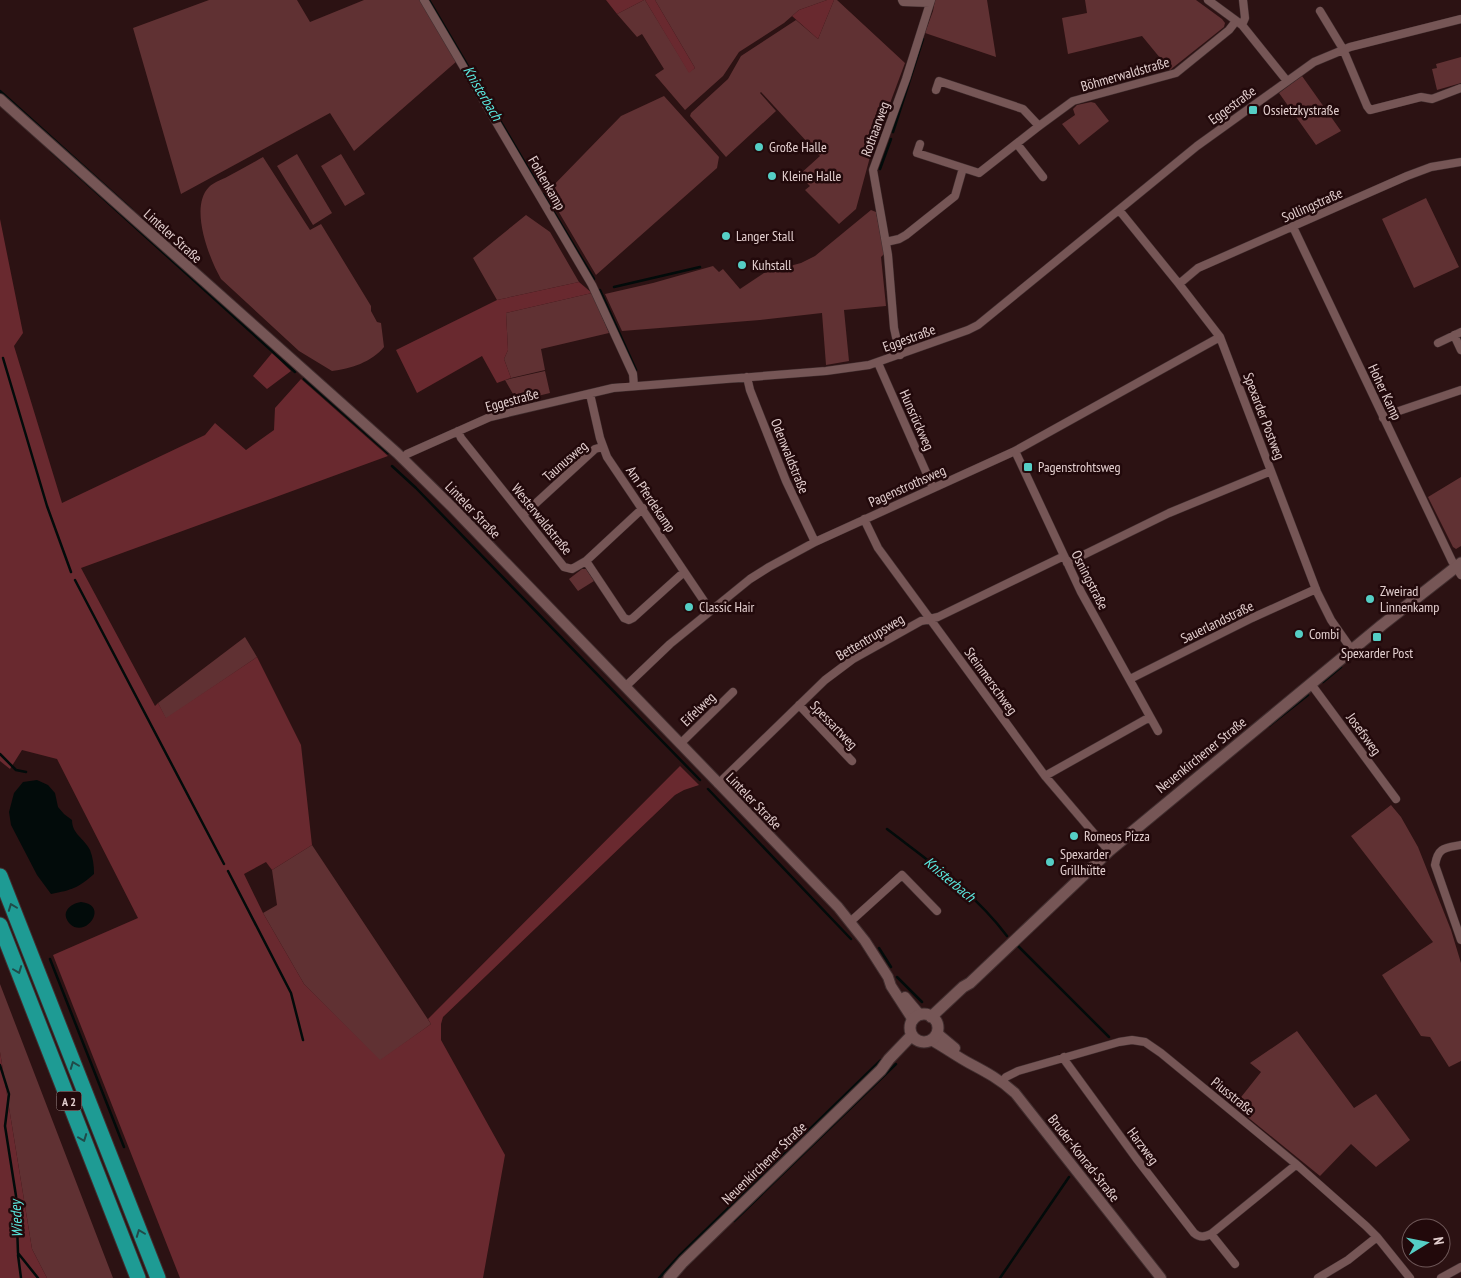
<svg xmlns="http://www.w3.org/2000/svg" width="1461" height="1278" font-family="'PT Sans Narrow',sans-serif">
<rect width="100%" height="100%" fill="#2c1213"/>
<path fill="#603133" d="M209,0H297L310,22L364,0H421L457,61L354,151L330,113L181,194L133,28Z
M644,0H645L689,72L695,68L655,0H827L799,10L784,23L739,52L723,76L685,110L655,75L664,69L642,34L637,37L617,14Z
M834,0H837L905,63L870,157L856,209L839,224L805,190L810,186L799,175L820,156L761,92L760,93L776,111L726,157L690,116L691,113L728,79L741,56L796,20L818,39Z
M935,0H987L996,57L925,33L933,11Z
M1085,0H1196L1222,19L1225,23L1224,27L1170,70L1142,36L1068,54L1062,18L1087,13Z
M1461,57V83L1437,90L1432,69L1437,68L1436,64Z
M1302,76L1341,131L1316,145L1279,93Z
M664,96L719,157L717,168L596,275L547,192L621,116Z
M1091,102L1095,103L1109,121L1079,145L1062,124L1075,115L1073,109L1077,105Z
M297,154L332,213L313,225L277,166Z
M341,154L365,194L345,206L321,166Z
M263,157L310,230L321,224L371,306V311L377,322L381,323L384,347C372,362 350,369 332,371L299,351L221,279C209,258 189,207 209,187C213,183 220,180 225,178C238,171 251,164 263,157Z
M1426,198L1459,267L1414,288L1382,219Z
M871,210L876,212L884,254L881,257L886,306L844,310L849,361L826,365L822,313L760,320L622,331L605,294L653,283L713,266L719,272L723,269L740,289L764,273L801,263L815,256Z
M526,215L550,232L579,282L497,300L473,258Z
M592,293L609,333L541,349L545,370L511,378L504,359L508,350L506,313Z
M545,371L550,393L517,401L505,380Z
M1461,477V546L1456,549L1453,547L1428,497Z
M582,569H586L594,581L578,591L569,579Z
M245,637L257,657L166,719L158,703Z
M1391,805L1401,817L1418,847L1451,930L1461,963V1061L1449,1067L1430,1037L1421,1036L1382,975L1433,942L1351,836Z
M312,845L431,1024L380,1061L304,984L263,913L277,905L272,870Z
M0,984L113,1278H47L32,1249L0,1052Z
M1297,1031L1354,1108L1376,1094L1410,1140L1376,1167L1351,1144L1320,1176L1234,1106L1261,1072L1250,1063Z"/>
<path fill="#69292f" d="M606,0H644L617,14Z
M645,0H655L695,68L689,73Z
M827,0H834L818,39L792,16L799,10Z
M0,219L23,333L14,346L62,503L205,435L215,423L246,450L274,430L275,408L301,379L388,456L81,568L155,706L158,703L166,718L257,657L301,745L312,845L272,870L266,862L244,874L263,913L304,984L380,1060L431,1024L428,1019L680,766L699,785L684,790L675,795L443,1017L441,1024V1040L505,1155L483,1278H180L53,955L138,918L57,759L22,750L10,769L0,761Z
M579,282L592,293L506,313L508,350L504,359L511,378L497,383L482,356L417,393L396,350L497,300Z
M272,353L291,371L267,389L253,376Z
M0,1052L32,1249L47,1278H0Z"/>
<path fill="#020b0a" d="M37,780L48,785L55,793L58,807L64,814L72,820C72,834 84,838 90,850C93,858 94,865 94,874C78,888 72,890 51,894L37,875L11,825L9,812L14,793L23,782Z
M81,902C110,905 86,939 70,924C60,913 69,904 81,902Z"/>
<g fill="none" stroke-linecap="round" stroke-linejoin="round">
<path stroke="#020b0a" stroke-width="2.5" d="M429,0L538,185
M0,91L132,210
M893,132L923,39
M51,151L295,372
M880,169L891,139
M543,194L594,279
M614,287L700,267
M600,290L636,370
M3,358L47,506L71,572
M304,379L388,453
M392,466L416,488L700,780
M75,580L224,864
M1323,682L1341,667
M1269,726L1308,695
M0,754L16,770L26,772
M708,789L851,939
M887,829C930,862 974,892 1007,936
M228,871L291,993L303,1040
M1018,946L1109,1037
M879,948L891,967
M50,959L124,1147
M897,977L922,1002
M0,1065L9,1094L5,1126L16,1196L18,1253L38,1278
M734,1221L896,1064
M18,1255L21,1278
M659,1278L679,1256L881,1060
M1000,1278L1069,1177"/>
<defs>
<path id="minor" d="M424,0L592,285L633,374L634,386
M902,0L903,2L930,3
M1208,0L1242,25L1287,81
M1320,11L1343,49L1367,106L1370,110L1421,97L1432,99L1461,88
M1242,25L1245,18L1243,0
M936,90L939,81L1023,109L1039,126
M920,144L917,153L979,173L1039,126L1073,101L1176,73L1229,30L1236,21
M1017,144L1043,177
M1119,210L1179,284L1220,337L1317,592L1331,620L1352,650
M1293,227L1452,561L1461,575
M886,242L899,239L906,235L955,196L963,168
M1179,284L1198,268L1407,176L1431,167L1461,162
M1454,335L1461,350
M1438,343L1461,332
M900,355L894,328L888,255L873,170L906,79L931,0
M878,363L933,488
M747,377L750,390L786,481L815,542
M590,394L600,438L607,457L710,610
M1383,418L1393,413L1461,390
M458,431L461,438L564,567L572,569L586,561L643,508
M1015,451L1081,592L1158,731
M402,459L407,454L490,417L613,388L826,371L869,365L968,330L978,325L1197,146L1314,62L1350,47L1461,19
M523,515L595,449L602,447
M864,519L878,548L1045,776L1109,851
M586,561L624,618L629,620L633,618L684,572
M1067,563L1169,513L1271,471
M1130,679L1252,618L1316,589
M1311,684L1396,799
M626,686L670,644L750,579L769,567L815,542L1015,451L1220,337
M799,705L852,761
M680,744L733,692
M1045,776L1150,717
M718,784L825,680L853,659L921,621L938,617L1064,556
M1461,845C1445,848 1438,847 1435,865L1461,940
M850,922L902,875L937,911
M1064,1057L1066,1062L1136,1158L1194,1233C1200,1238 1204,1237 1211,1234L1292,1168L1296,1164
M1002,1082L1006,1077L1018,1071L1119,1042L1132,1040L1145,1042L1161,1053L1296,1164L1366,1226L1377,1237L1410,1278
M1211,1234L1235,1264
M1318,1278L1348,1260L1377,1237
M1441,1278L1461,1267"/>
<path id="tertiary" d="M0,99L397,453L452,507L838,907L865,941L888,977L891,986L913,1020
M905,997L920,1015
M937,1033L955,1048
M931,1040C944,1047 956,1056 969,1063C986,1072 1001,1080 1015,1093L1161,1278"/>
<path id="secondary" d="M910 1028a14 14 0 1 1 28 0a14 14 0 1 1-28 0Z
M931,1017L963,987L970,983L1109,851L1382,625L1461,563
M669,1278L683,1262L881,1070L889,1059L912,1035"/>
<path id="motorway" d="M0,876L158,1278
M0,925L138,1278"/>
</defs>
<use href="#minor" stroke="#412e2f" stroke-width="9"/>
<use href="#tertiary" stroke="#412e2f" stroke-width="12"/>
<use href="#secondary" stroke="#412e2f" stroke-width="13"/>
<use href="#motorway" stroke="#412e2f" stroke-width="17"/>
<use href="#minor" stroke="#765656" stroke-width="8"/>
<use href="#tertiary" stroke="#765656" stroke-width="10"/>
<use href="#secondary" stroke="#765656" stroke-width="11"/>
<use href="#motorway" stroke="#1e9b94" stroke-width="15"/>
</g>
<defs><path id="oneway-chevron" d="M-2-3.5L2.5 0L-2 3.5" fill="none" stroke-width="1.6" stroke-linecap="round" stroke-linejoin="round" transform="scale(1.25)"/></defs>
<g stroke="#204b49">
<use href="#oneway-chevron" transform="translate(12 907) rotate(-111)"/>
<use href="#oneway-chevron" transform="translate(18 970) rotate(69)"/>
<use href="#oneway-chevron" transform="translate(74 1065) rotate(-111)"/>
<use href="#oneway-chevron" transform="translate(83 1138) rotate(69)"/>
<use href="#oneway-chevron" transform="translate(140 1233) rotate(-111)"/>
</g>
<g fill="#55cec5" stroke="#22090b" stroke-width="2">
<rect x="1248" y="105" width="10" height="10" rx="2.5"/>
<circle cx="759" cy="147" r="5"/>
<circle cx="772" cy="176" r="5"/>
<circle cx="726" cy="236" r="5"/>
<circle cx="742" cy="265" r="5"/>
<rect x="1023" y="462" width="10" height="10" rx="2.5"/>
<circle cx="1370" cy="599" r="5"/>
<circle cx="689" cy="607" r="5"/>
<circle cx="1299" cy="634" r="5"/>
<rect x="1372" y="632" width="10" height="10" rx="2.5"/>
<circle cx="1074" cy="836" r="5"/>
<circle cx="1050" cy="862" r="5"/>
</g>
<g text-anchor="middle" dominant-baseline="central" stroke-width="5" stroke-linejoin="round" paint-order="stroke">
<rect fill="#22090b" stroke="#a99494" stroke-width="1" x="56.5" y="1091.5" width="25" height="19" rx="4"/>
<g font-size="12" font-weight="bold" fill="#e3cfcf">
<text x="69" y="1101">A 2</text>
</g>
<g font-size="14" fill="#e3cfcf" stroke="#22090b">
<text transform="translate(1125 74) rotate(-16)">Böhmerwaldstraße</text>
<text transform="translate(1232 105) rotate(-36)">Eggestraße</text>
<text transform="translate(875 129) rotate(-70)">Rothaarweg</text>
<text transform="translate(547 183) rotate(60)">Fohlenkamp</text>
<text transform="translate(1312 205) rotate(-24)">Sollingstraße</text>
<text transform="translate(173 236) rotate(42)">Linteler Straße</text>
<text transform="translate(909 338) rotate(-20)">Eggestraße</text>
<text transform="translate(1385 392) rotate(65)">Hoher Kamp</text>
<text transform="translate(512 400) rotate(-15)">Eggestraße</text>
<text transform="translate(1264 416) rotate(69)">Spexarder Postweg</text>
<text transform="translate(917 420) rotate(66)">Hunsrückweg</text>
<text transform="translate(790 456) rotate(68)">Odenwaldstraße</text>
<text transform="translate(565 461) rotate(-41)">Taunusweg</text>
<text transform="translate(907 486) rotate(-24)">Pagenstrothsweg</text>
<text transform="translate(651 499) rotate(56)">Am Pferdekamp</text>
<text transform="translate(473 510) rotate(46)">Linteler Straße</text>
<text transform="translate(542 519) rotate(51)">Westerwaldstraße</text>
<text transform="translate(1090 580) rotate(63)">Osningstraße</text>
<text transform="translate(1217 622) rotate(-26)">Sauerlandstraße</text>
<text transform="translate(870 637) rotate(-31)">Bettentrupsweg</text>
<text transform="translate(991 681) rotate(54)">Steinmerschweg</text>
<text transform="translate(698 709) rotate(-44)">Eifelweg</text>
<text transform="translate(834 725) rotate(46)">Spessartweg</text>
<text transform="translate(1364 734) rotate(54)">Josefsweg</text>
<text transform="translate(1201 755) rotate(-39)">Neuenkirchener Straße</text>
<text transform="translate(754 801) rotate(46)">Linteler Straße</text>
<text transform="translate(1233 1096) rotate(39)">Piusstraße</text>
<text transform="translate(1143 1146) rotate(53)">Harzweg</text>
<text transform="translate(1084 1158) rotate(52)">Bruder-Konrad-Straße</text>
<text transform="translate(764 1163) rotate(-44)">Neuenkirchener Straße</text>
</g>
<g font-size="14" fill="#e3cfcf" stroke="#22090b" text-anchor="start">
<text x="1263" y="110">Ossietzkystraße</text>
<text x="769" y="147">Große Halle</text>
<text x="782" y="176">Kleine Halle</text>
<text x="736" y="236">Langer Stall</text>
<text x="752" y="265">Kuhstall</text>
<text x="1038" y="467">Pagenstrohtsweg</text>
<text x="1380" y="591">Zweirad<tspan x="1380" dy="16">Linnenkamp</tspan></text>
<text x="699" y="607">Classic Hair</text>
<text x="1309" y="634">Combi</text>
<text x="1377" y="653" text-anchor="middle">Spexarder Post</text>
<text x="1084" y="836">Romeos Pizza</text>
<text x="1060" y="854">Spexarder<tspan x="1060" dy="16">Grillhütte</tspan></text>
</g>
<g font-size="15" font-style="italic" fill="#5ae7de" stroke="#22090b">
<text transform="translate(483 93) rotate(59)">Knisterbach</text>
<text transform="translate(950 879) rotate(40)">Knisterbach</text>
<text transform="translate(16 1219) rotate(-93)">Wiedey</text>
</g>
</g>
<g transform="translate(1426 1243) rotate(80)"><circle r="24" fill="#22090b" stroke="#6f5859"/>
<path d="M0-4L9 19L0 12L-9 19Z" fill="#55cec5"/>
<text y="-8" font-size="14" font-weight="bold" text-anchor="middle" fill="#e3cfcf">N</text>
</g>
</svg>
